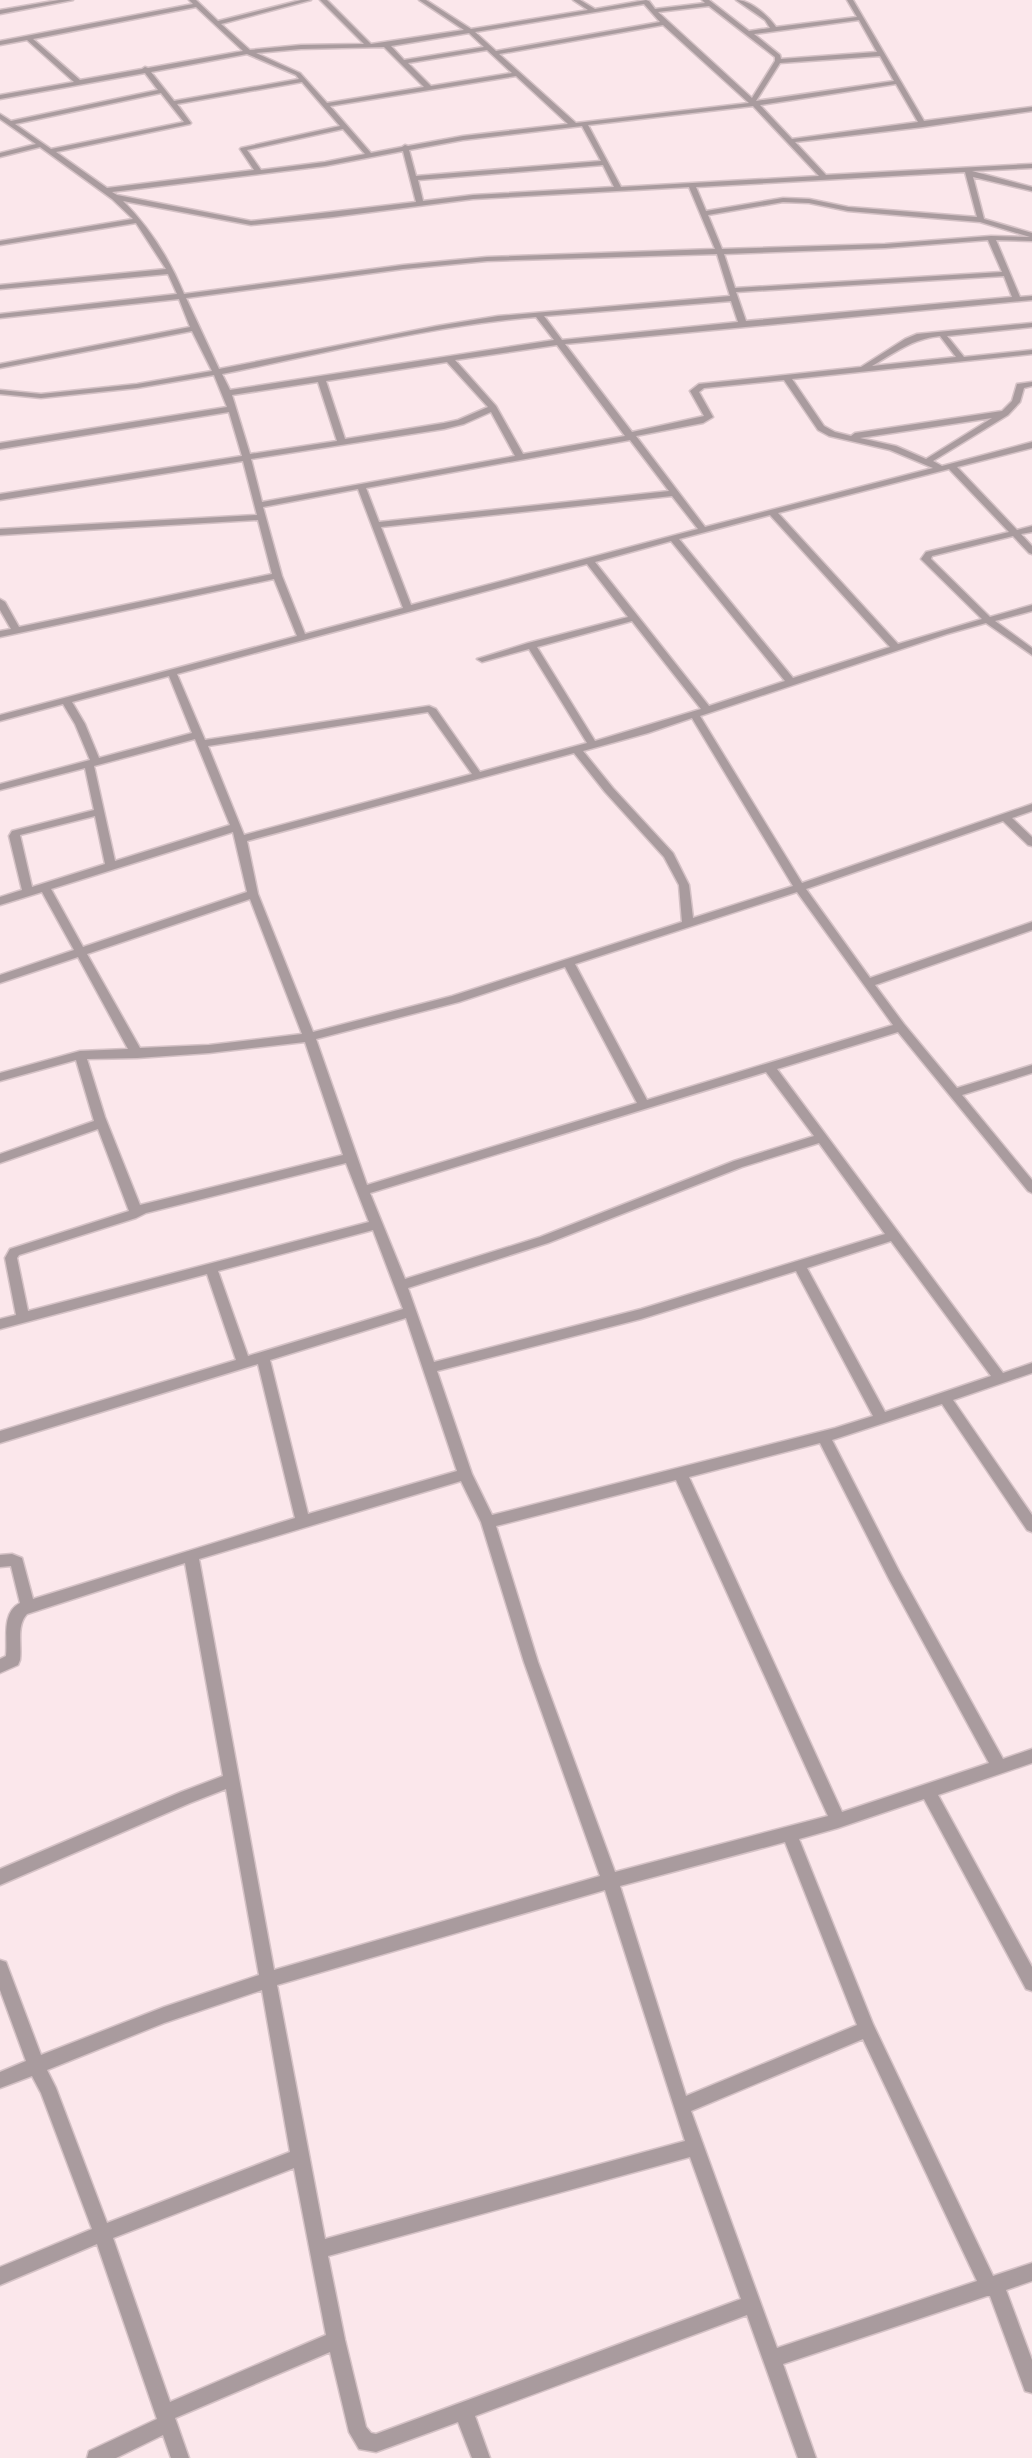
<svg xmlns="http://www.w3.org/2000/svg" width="1032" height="2458" font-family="Signika,sans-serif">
<rect width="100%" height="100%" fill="#fbe7eb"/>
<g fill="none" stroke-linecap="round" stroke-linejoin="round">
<defs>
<path id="minor" d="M59,0H73L0,14V10Z
M189,0H196L218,21L301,0H311L221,24L250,50L301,45L364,44L320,0H327L371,44L464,30L419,0H426L471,29L588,10L573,0H580L595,9L646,0L649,1L655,9L705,3L702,0H709L749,31L770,28L765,20L736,0C751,0 768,16 776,27L857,17L847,0H853L924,121L1032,107V111L923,127L795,142L826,175L1032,164V168L972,171L1032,187V191L973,177L984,219L1032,233V241L996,240L1020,297L1032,296V300L565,344L632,432L704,416L690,391L699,384L861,367L905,339L917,334L1032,323V327L947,336L964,357L1032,350V354L792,379L824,426L835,432L851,436L855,433L1002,411L1012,401L1017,384L1032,382V386L1024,388L1020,402L1008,415L933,461L942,466L1032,442V448L957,467L1017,530L1032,526V532L1021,534L1032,546V554L1029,553L1013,536L932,556L931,559L990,617L1032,605V611L995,621L1032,648V655L986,623L947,634L700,716L802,883L1032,804V811L1012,818L1032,837V846L1028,845L1003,821L806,889L870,978L1032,922V930L875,985L904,1024L957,1088L1032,1065V1073L962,1095L1032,1180V1193L1028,1191L898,1032L777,1069L1003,1373L1032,1363V1373L953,1400L1032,1515V1532L1027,1530L942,1404L832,1440L899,1571L1003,1759L1032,1749V1763L938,1795L1032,1967V1991L1026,1989L924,1799L838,1828L799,1839L873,2024L993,2276L1032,2263V2281L1006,2290L1032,2360V2393L1025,2391L990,2296H987L783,2364L816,2458H798L747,2315L475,2416L490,2458H472L458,2422L376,2452L359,2449L349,2432L330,2352L175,2418L189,2458H171L163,2435L116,2458H87L89,2451L157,2419L97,2244L0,2285V2267L92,2229L41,2093L32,2076L0,2088V2072L26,2061L0,1990V1960L6,1962L41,2055L164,2007L259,1975L226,1789L190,1803L0,1885V1869L181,1792L223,1776L185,1563L27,1614C16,1626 22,1645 20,1660L18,1665L0,1673V1659L6,1656C8,1639 1,1613 20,1603L11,1566L0,1567V1555L12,1554L22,1558L33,1599L295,1518L258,1364L0,1443V1431L236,1360L207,1274L0,1329V1319L16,1315L5,1258L10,1249L129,1211L98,1129L0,1163V1154L94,1121L76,1060L0,1081V1073L80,1051L128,1049L78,957L0,983V975L74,950L42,892L0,905V897L22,890L9,836L12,831L94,810L85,768L0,790V784L90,760L75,724L63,704L0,721V715L297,636L274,579L0,637V631L11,629L0,610V599L5,602L19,627L272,574L258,520L0,535V529L257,515L243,461L0,500V494L242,456L229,412L0,449V443L227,407L214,375L137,388L41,398L0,394V390L41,394L137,384L212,371L192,331L0,368V364L190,327L179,299L0,318V314L177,294L168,274L0,289V285L166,269L136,223L0,245V241L133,219L112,199L40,147L0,157V153L36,144L0,119V114L11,121L158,90L145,73L0,99V95L74,82L27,40L0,45V41L193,4ZM644,4L660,22L496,51L475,32ZM709,6L775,57V61L752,98L658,12ZM196,7L243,51L148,68L145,67L142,69L80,80L33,39ZM859,20L877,52L781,59L780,55L754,34ZM663,25L749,103L576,123L499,54ZM469,33L484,47L404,60L391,46ZM384,47L424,87L327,103L300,73L256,53L301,49ZM487,50L512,73L431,86L408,63ZM247,54L296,75L299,79L174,101L151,72ZM880,56L894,81L756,101L780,63ZM516,76L568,124L463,136L408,146L405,145L402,147L371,153L330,106ZM302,82L340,126L241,148L240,149L254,170L107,188L56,152L190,124L191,123L177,104ZM896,84L918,122L792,139L760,105ZM161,93L184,122L51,149L15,124ZM753,106L819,176L621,187L588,125ZM582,126L601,161L416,176L409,150L463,140ZM343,129L365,154L325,162L261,170L247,150ZM403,151L416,202L251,221L117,195L112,192L325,166ZM603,165L614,187L473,195L423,201L418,180ZM965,172L977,217L848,207L809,199L783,198L706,211L696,187ZM689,187L715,249L487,257L403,265L184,294C170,260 150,228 123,201L251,225L333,217L473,199ZM783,202L809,203L848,211L980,222L1030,237L991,236L885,244L722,249L708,215ZM988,240L1002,272L735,288L724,254L885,248ZM717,254L730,296L498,316L437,326L219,369L186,298L403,269L487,261ZM1004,276L1012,297L746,321L736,292ZM731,301L738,322L562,340L544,316ZM536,317L554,340L230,390L222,374C326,353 430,326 536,317ZM940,336L956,357L872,366C896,352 912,339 940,336ZM557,345L625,436L523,454L496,406L455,360ZM447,362L488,407L458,420L444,423L345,439L326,381ZM784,380L818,430L829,436L890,450L933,468L705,527L636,436L703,423L713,417L699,392L704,388ZM318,382L337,441L250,454L232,395ZM491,412L515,456L262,502L251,459L444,429L464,424ZM992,418L926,459L896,446L860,438ZM630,440L669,491L379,522L366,488ZM949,469L1009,532L926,552L921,559L923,561L982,619L898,644L778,513ZM358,489L403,608L305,634L282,576L263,507ZM672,496L698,529L411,605L381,527ZM770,515L890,647L793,678L679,539ZM671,541L785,681L709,706L595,562ZM587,564L628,617L528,643L477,659L482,662L529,649L587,743L480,772L436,709L429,706L205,740L177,674ZM632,621L701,709L595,741L537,647ZM169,676L192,733L99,758L85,724L72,702ZM428,712L472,774L244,835L208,746ZM692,718L793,886L693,918L689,885L673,853L613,788L583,751L648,733ZM195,739L230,825L115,861L94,766ZM574,753L605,792L664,857L679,885L682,922L452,996L313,1032L258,894L247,841ZM95,816L105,864L32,887L20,835ZM233,832L247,892L83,947L51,889ZM797,892L893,1025L647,1100L575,964ZM250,899L302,1034L209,1045L140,1048L87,954ZM565,967L637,1103L367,1185L316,1039L459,1002ZM305,1042L343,1155L140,1205L105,1117L87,1059L137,1058L209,1053ZM766,1072L814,1136L734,1161L540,1237L405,1279L370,1193ZM819,1143L885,1234L641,1309L434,1362L408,1288L548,1243L742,1167ZM346,1163L369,1222L28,1311L17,1258L19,1255L136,1218L146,1213ZM373,1230L403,1309L248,1356L218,1271ZM891,1241L991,1376L885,1412L807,1268ZM796,1271L873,1416L835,1428L492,1515L472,1474L437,1371L641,1319ZM406,1318L457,1471L308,1514L270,1360ZM820,1443L889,1579L989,1763L842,1812L689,1477ZM676,1480L828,1816L615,1872L538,1662L496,1526ZM461,1481L481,1522L524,1662L600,1876L274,1970L199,1559ZM785,1842L857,2025L686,2096L620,1886ZM605,1890L685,2141L325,2239L277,1985ZM262,1990L290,2152L107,2223L56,2088L47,2070L164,2023ZM863,2039L977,2281L777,2348L691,2111ZM690,2157L741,2299L376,2434L371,2433L366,2427L345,2340L328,2256ZM294,2168L326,2335L170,2402L113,2238Z"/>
</defs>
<use href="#minor" stroke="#d5c2c6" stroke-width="3"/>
<use href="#minor" fill="#a99b9e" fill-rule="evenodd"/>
</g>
</svg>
